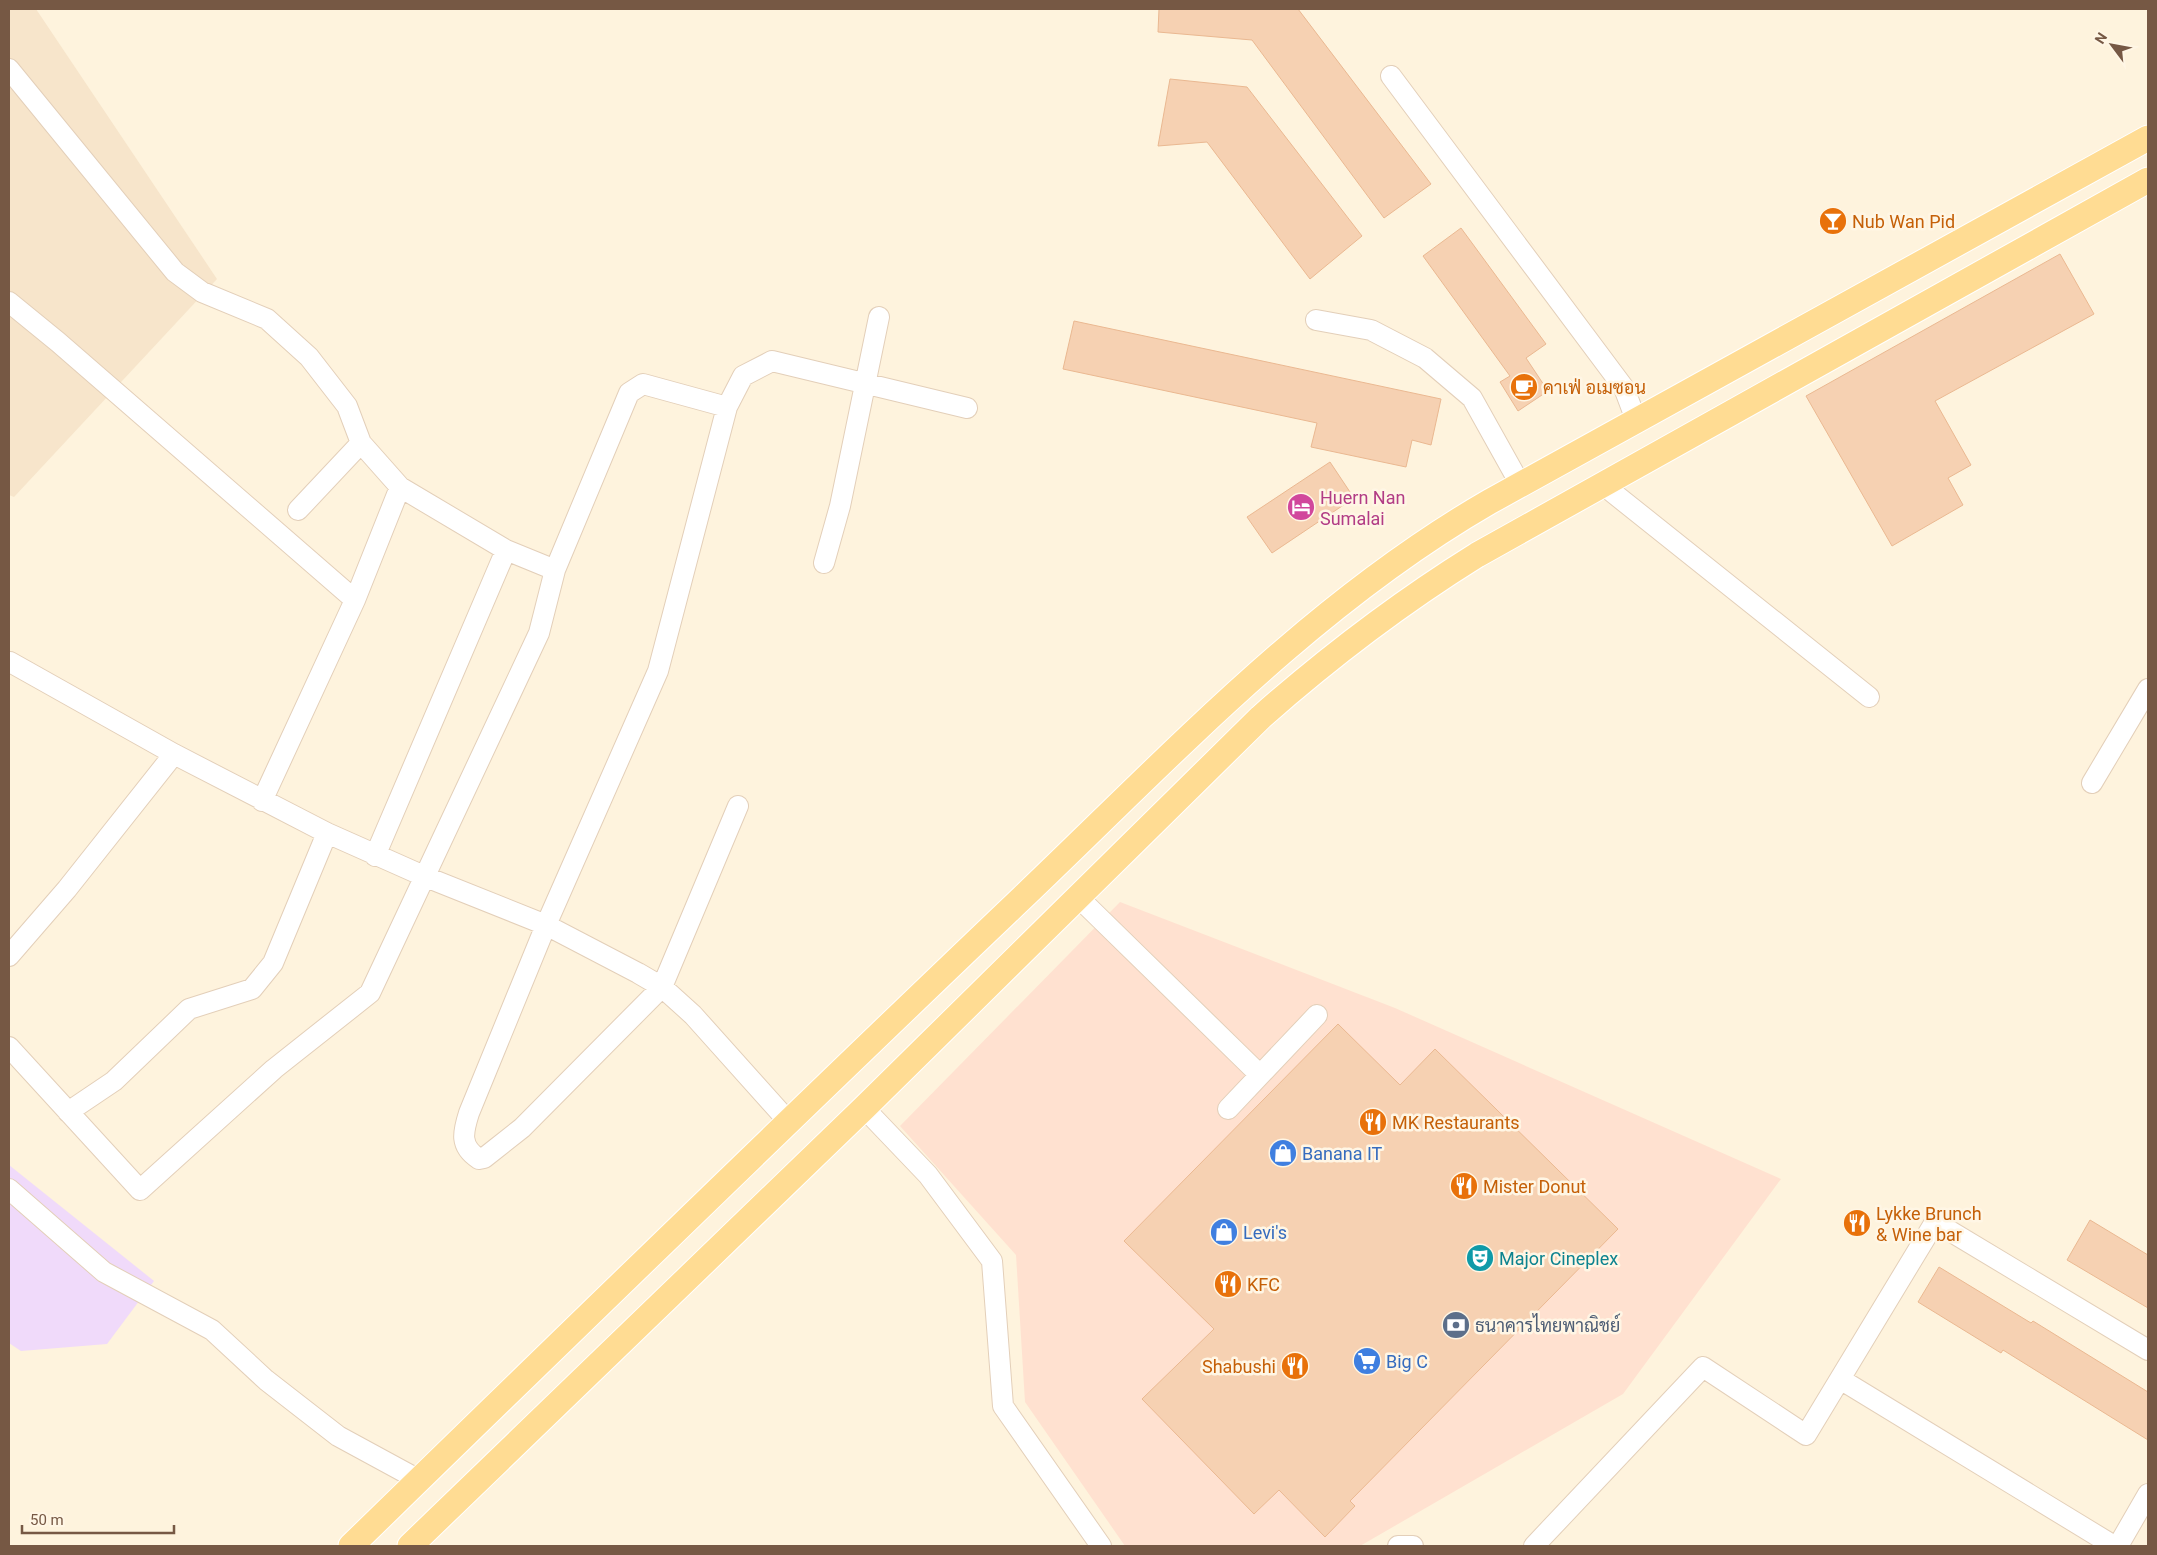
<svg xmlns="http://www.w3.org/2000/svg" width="2157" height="1555" font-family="Roboto,Sarabun,sans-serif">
<rect width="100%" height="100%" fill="#fef3dd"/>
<path fill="#f7e5cb" d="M9,9H36L217,279L14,497L9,495Z"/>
<path fill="#ffe1d0" d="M1120,902L1395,1008L1781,1179L1623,1394L1360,1546H1125L1025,1402L1016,1255L900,1126Z"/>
<path fill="#f0dafa" d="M9,1165L154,1281L107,1344L21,1351L9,1343Z"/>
<path fill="#f6d1b2" stroke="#eab891" d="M1159,9H1298L1431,184L1384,218L1252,40L1158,32Z
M1170,79L1247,87L1362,236L1310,279L1207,142L1158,146Z
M1461,228L1546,344L1526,358L1548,391L1518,411L1500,382L1510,376L1423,256Z
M2060,254L2094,314L1935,401L1971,465L1948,478L1963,505L1892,546L1806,396Z
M1074,321L1441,399L1431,445L1412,440L1406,467L1311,447L1317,423L1063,369Z
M1330,462L1354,498L1272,553L1247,517Z
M1338,1024L1400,1085L1435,1049L1618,1229L1350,1501L1355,1506L1325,1537L1279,1490L1254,1514L1142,1399L1214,1329L1124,1241Z
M2090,1220L2148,1255V1308L2067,1260Z
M1939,1267L2031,1323L2033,1321L2148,1392V1440L2003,1350L2001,1353L1918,1302Z"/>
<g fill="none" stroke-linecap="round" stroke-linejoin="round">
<defs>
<path id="minor" d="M9,69L175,272L202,292L267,319L309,357L347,406L361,443L298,510
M1391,76L1624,388L1636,420
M9,302L58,342L355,600
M1316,320L1371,330L1425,358L1472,398L1520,484
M727,407L743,376L772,361L967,408
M361,443L400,487
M1602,484L1869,697
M824,563L840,506L879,317
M10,662L174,754L327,833L426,877L546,925L638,973L662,987L693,1015L788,1121
M2092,783L2148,689
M262,801L355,600L400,487L506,550L555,570
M375,856L506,550
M1078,897L1260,1075
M9,956L67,889L174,754
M9,1047L140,1190L274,1069L370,993L539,633L555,570L629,393L643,384L727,407L658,671L546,925L469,1113C463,1132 459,1146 479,1159L484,1158L522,1128L662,987L738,806
M864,1108L928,1175L992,1261L1003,1406L1101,1546
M1228,1109L1317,1015
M68,1112L114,1081L189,1009L252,989L273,963L327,833
M9,1189L104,1272L212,1330L266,1380L338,1436L419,1480
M1840,1379L2114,1546
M1398,1546H1413
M1534,1546L1703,1367L1806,1435L1935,1222L2148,1350
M2118,1546L2148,1494"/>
<path id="major" d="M351,1546C574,1329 797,1112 1022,898C1170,757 1311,605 1489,502L2148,138
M410,1546L864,1108L1261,717C1329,657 1400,603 1477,555L2148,180"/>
</defs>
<use href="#minor" stroke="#e3cfb9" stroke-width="22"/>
<use href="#major" stroke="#fff" stroke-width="27"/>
<use href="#minor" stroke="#fff" stroke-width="20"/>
<use href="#major" stroke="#ffdc93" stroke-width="25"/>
</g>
<defs>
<symbol id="bar-disc" viewBox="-11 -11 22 22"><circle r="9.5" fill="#e8710a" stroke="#fff6e5"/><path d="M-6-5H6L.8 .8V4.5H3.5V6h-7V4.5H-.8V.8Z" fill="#fff"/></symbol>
<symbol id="cafe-disc" viewBox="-11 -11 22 22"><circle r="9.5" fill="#e8710a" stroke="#fff6e5"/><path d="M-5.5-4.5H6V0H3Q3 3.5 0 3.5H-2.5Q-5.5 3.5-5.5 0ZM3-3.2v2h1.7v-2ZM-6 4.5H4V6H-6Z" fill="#fff"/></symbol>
<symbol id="hotel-disc" viewBox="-11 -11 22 22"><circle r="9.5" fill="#d1479c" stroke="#fff6e5"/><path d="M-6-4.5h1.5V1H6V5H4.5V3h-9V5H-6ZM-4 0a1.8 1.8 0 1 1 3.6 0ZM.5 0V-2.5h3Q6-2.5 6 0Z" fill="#fff"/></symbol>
<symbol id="restaurant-disc" viewBox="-11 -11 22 22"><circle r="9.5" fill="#e8710a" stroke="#fff6e5"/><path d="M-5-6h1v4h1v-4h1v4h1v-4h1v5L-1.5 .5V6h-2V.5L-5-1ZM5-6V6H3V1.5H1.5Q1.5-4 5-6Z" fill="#fff"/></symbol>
<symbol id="shop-disc" viewBox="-11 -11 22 22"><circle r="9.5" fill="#3f7fe0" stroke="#fff6e5"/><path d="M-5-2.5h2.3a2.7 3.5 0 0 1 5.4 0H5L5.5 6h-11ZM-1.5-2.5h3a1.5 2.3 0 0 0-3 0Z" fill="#fff"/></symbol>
<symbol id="theatre-disc" viewBox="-11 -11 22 22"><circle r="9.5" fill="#0f9aa8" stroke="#fff6e5"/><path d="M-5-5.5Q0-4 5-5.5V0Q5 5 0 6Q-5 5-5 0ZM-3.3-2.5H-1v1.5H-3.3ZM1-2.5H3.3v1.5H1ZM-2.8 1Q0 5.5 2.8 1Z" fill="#fff"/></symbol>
<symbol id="bank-disc" viewBox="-11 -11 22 22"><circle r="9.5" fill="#5c6f8a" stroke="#fff6e5"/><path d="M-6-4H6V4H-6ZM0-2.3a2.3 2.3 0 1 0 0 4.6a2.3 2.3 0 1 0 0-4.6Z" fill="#fff"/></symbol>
<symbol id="supermarket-disc" viewBox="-11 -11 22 22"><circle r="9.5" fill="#3f7fe0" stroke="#fff6e5"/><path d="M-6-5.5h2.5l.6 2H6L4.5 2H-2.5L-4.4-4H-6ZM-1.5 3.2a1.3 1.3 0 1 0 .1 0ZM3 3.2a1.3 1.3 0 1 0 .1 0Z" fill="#fff"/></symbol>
</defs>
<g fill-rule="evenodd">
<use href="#bar-disc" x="1817" y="205" width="32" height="32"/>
<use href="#cafe-disc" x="1508" y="371" width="32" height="32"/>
<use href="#hotel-disc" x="1285" y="491" width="32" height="32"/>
<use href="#restaurant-disc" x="1357" y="1106" width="32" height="32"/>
<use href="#shop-disc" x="1267" y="1137" width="32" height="32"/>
<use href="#restaurant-disc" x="1448" y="1170" width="32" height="32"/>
<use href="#restaurant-disc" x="1841" y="1207" width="32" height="32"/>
<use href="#shop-disc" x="1208" y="1216" width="32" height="32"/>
<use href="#theatre-disc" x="1464" y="1242" width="32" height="32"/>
<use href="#restaurant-disc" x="1212" y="1268" width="32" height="32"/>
<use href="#bank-disc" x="1440" y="1309" width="32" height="32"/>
<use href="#supermarket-disc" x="1351" y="1345" width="32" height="32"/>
<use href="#restaurant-disc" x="1279" y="1350" width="32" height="32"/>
</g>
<g text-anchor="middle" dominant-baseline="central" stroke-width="5" stroke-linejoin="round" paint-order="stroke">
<g font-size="18" fill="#c56008" stroke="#fff6e5" text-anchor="start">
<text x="1852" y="221">Nub Wan Pid</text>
<text x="1543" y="387">คาเฟ่ อเมซอน</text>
<text x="1392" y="1122">MK Restaurants</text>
<text x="1483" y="1186">Mister Donut</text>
<text x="1876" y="1213">Lykke Brunch<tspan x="1876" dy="21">&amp; Wine bar</tspan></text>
<text x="1247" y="1284">KFC</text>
<text x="1276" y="1366" text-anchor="end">Shabushi</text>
</g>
<g font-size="18" fill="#b23c85" stroke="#fff6e5" text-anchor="start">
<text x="1320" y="497">Huern Nan<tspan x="1320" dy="21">Sumalai</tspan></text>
</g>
<g font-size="18" fill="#366cbe" stroke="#fff6e5" text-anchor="start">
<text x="1302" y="1153">Banana IT</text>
<text x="1243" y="1232">Levi's</text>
<text x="1386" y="1361">Big C</text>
</g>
<g font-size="18" fill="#0d838f" stroke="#fff6e5" text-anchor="start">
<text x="1499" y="1258">Major Cineplex</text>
</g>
<g font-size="18" fill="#4e5e75" stroke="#fff6e5" text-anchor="start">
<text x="1475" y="1325">ธนาคารไทยพาณิชย์</text>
</g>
</g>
<rect width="2157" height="1555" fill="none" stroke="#765844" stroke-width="20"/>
<g transform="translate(2112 45) rotate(302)" stroke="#fff6e5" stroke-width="4" paint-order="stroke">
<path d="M0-4L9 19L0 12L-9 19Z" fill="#765844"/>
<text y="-8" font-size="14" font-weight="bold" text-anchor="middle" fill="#765844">N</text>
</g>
<path d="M22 1525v8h152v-8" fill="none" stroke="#765844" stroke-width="2.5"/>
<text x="30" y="1525" font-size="15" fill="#765844" stroke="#fff6e5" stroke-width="4" paint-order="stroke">50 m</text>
</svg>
